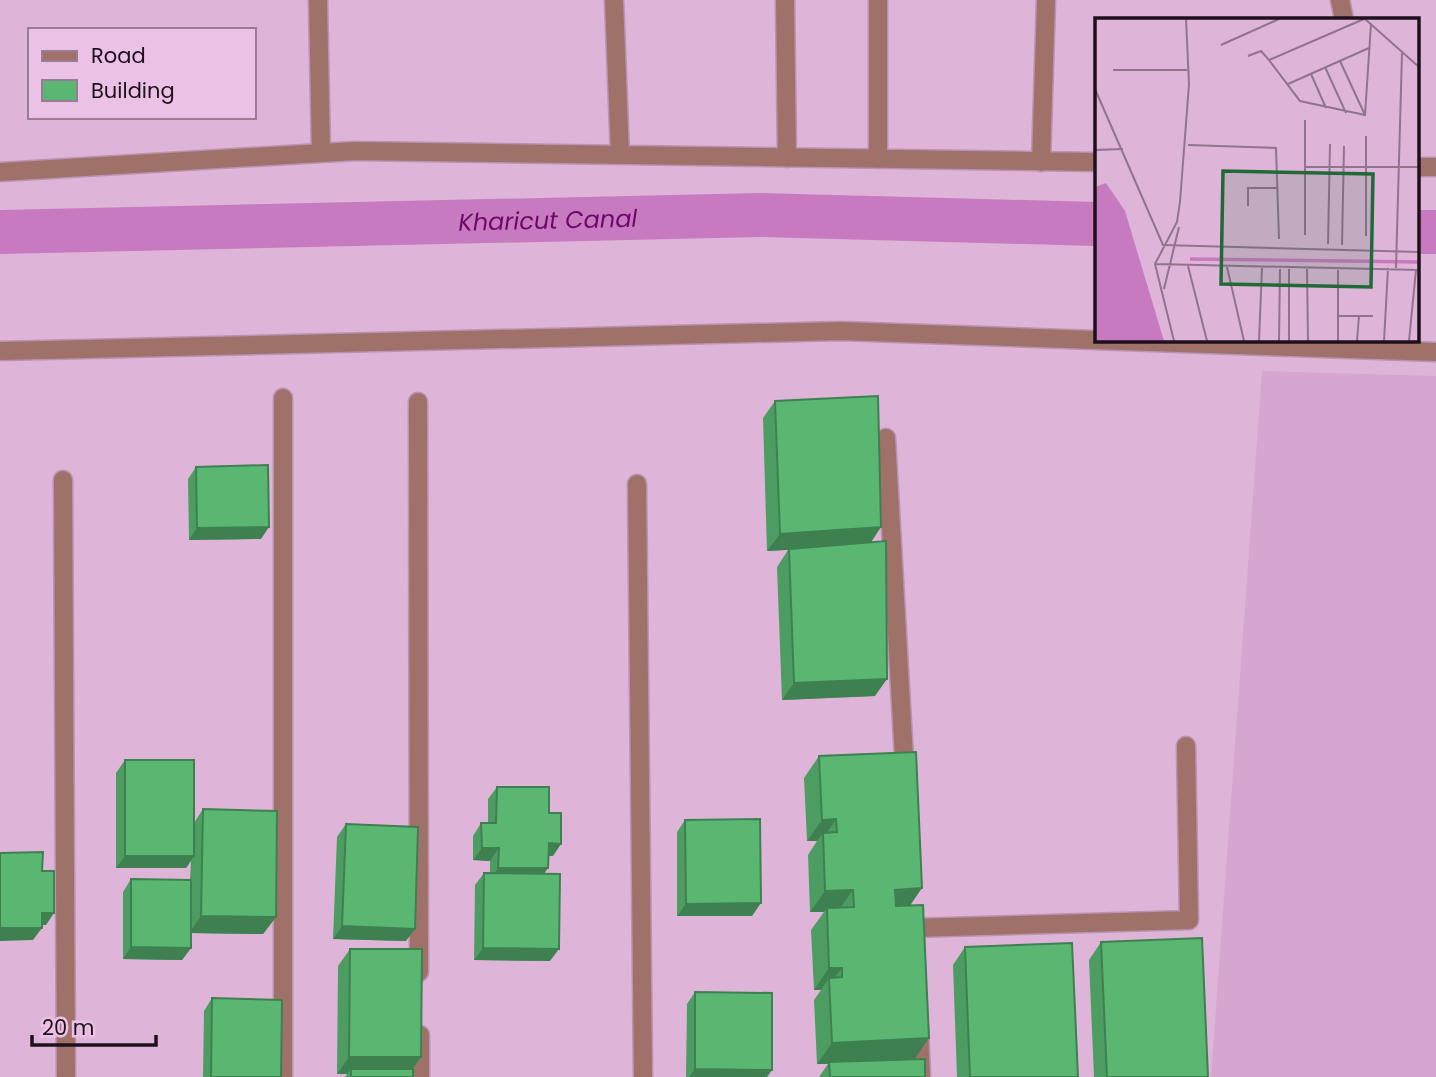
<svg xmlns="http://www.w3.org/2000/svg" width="1436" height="1077" font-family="Poppins,sans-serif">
<rect width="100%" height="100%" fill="#deb5d9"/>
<path fill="#d5a7d0" d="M1262,371L1436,376V1077H1211Z"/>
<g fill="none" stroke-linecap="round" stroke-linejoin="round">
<g stroke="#c87ac1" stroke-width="44">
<path id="s1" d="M0,232L760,215L1096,224"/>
<path d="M1417,232H1436"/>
</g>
<defs>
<path id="minor" d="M318,0L321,153
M614,0L620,155
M785,0L787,158
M878,0V159
M1340,0L1344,19
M1041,162L1046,0
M1417,167H1436
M0,172L355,151L1096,162
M0,351L841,331L1436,352
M283,398V1077
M418,402L419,972
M886,438L905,776
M63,480L66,1077
M637,484L643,1077
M913,928L1189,920L1186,746
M919,1028L921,1077
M420,1035V1077"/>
</defs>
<use href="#minor" stroke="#b894b3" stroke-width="21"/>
<use href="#minor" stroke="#a07169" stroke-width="18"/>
</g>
<path fill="#4d9d62" d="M775,401L881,527L871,542L875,696L782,700L777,567L788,550L767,551L763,418Z
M196,467L261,539L189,540L188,479Z
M819,756L911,905L929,1038L914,1059L925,1077H819L828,1064H817L814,1000L821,990H814L811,930L824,912H810L808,855L817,841H807L804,778Z
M125,760L194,823L203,809L276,917L263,934L191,933V948L182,960L123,959V892L131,879L190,880L191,861L186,868H116V773Z
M497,787L549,813L553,856H549L544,874L550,961L474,960L475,885L484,873H490V861L473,860V836L481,823H488V799Z
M685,820L752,916H677V832Z
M346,824L406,941L333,939L337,837Z
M1101,942L1208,1077H1094L1089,960Z
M965,947L1078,1077H957L953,965Z
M350,949L421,1057L413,1069V1077H345L347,1074H337L338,966Z
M695,992L767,1077H686L687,1004Z
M212,998L281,1077H203L204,1011Z"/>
<path fill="#3f8050" d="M269,527L261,539L189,540L197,528Z
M881,527L869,545L767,551L780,534Z
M887,679L875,696L782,700L794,683Z
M836,819L823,839V833L817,841H807L822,820Z
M549,843L561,844L553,856H540Z
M482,848H499L490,861L473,860Z
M125,856H194L186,868H116Z
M498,868H548L540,880H490Z
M922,888L907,910L880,911L895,890Z
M853,890L838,911L827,908L824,912H810L825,891Z
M761,903L752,916H677L686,904Z
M42,913H54L46,925H33Z
M201,916L276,917L263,934L189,933Z
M342,926L415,929L406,941L333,939Z
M0,928H42L33,940L0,941Z
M131,947L191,948L182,960L123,959Z
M483,948L559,949L550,961L474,960Z
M829,968H842L829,985V978L821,990H814Z
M929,1038L914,1060L829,1062L828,1064H817L832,1043Z
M349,1057H421L408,1075L351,1069L347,1074H337Z
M695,1069L772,1070L767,1077H689Z"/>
<path fill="#5ab772" stroke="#3f8050" stroke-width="2" d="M878,396L881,527L780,534L775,401Z
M268,465L269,527L197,528L196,467Z
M886,541L887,679L794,683L789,549Z
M916,752L922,888L895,890L896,906L923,905L929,1038L832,1043L829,978L842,977V968H829L827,908L854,907L853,890L825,891L823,833L837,832L836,819L822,820L819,756Z
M125,760H194V856H125Z
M497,787H549V813H561V844L549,843L548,868H498L499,848H482L481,823H496Z
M203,809L277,811L276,917L201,916Z
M760,819L761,903L686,904L685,820Z
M346,824L418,827L415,929L342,926Z
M43,852L42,871H54V913H42V928H0V853Z
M484,873L560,874L559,949L483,948Z
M131,879L191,880V948L131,947Z
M1202,938L1208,1077H1107L1101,942Z
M1072,943L1078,1077H970L965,947Z
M350,949H422L421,1057H349Z
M695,992L772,993V1070L695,1069Z
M212,998L282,1000L281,1077H211Z
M925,1059V1077H830L829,1062Z
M351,1069H413V1077H351Z
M740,1076V1077H716H717Z"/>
<g text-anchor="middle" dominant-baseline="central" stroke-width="5" stroke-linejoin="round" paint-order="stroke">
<g font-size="24" font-style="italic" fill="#6d0869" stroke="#ebc2e6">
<text stroke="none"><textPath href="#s1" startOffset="548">Kharicut Canal</textPath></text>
</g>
</g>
<g transform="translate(1095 18)">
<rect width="324" height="324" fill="#deb5d9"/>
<path d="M11,165L30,193L69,323H0V169Z" fill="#c87ac1"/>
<path fill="none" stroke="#c87ac1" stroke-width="3.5" d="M95,241L324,244"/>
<path fill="none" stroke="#91738e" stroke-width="2" d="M269,1L174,42L205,83L270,97L276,6M270,1L324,49M126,27L184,1M153,38L166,33L174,42M245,43L270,97M230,49L251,95M18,52H92M216,56L231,90M193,66L274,30M0,71L68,227L324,234M210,102V217M93,127L181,130L184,221M0,132L28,131M211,149H324M153,188V170H182M271,218V118M233,226L235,126M247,227L249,128M60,246L324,252M93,248L112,323M132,249L149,323M301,250L307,35M212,251L213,323M243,252V323M69,271L84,209M243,298H278M79,323L60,246L82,204L85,184L94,66L91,1M164,323L167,250M184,323L185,251M194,323V251M262,323L264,298M289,323L293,250M314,323L321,252"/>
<path fill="#216a38" fill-opacity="0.15" stroke="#216a38" stroke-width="3.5" d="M128,153L278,156L276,269L126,266Z"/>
<rect width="324" height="324" fill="none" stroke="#1e101d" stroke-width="3.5"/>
</g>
<rect x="28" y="28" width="228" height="91" fill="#ebc2e6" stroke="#997b96" stroke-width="2"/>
<rect x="42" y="51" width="35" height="10" fill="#a07169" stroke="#997b96" stroke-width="2"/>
<text x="91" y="63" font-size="21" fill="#1e101d">Road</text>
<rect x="42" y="80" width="35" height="21" fill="#5ab772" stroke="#997b96" stroke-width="2"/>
<text x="91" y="98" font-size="21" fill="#1e101d">Building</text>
<path d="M32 1035v10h124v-10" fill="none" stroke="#1e101d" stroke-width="3.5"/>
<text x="42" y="1035" font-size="21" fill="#1e101d" stroke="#ebc2e6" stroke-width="5" paint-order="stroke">20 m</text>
</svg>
